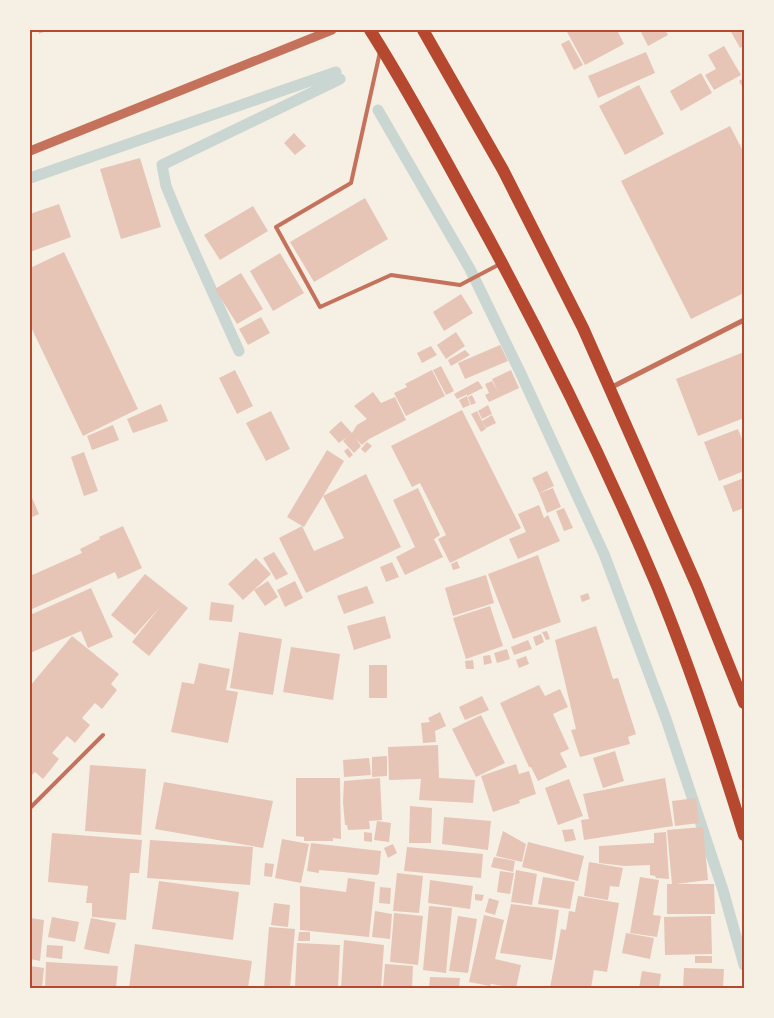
<svg xmlns="http://www.w3.org/2000/svg" width="774" height="1018" font-family="'Roboto Condensed',sans-serif">
<rect width="100%" height="100%" fill="#f6efe4"/>
<g fill="none" stroke-linecap="round" stroke-linejoin="round">
<path stroke="#c9d6d2" stroke-width="11" d="M378,110L470,269L521,374L604,554L666,719L723,890L744,965
M30,178L336,72
M239,351L180,220L166,186L162,165L340,79"/>
</g>
<path fill="#e6c5b7" d="M38,30H49L39,34Z
M566,30H617L624,44L585,65Z
M640,30H665L668,35L648,46Z
M730,30H744V46L740,48Z
M569,40L583,65L574,70L561,44Z
M724,46L741,75L714,90L705,75L716,69L708,55Z
M646,52L655,73L598,98L588,76Z
M701,73L712,93L681,111L670,91Z
M744,78V90L739,81Z
M639,85L664,134L625,155L599,106Z
M730,126L744,153V293L691,319L621,181Z
M294,133L306,146L295,155L284,143Z
M140,158L161,227L121,239L100,169Z
M365,198L388,239L314,282L290,242Z
M59,204L71,237L30,252V214Z
M253,206L268,231L220,260L204,235Z
M64,252L138,409L83,436L30,325V268Z
M280,253L304,293L273,311L250,271Z
M241,273L263,309L237,324L215,289Z
M461,294L473,313L444,331L433,312Z
M261,317L270,333L248,345L239,329Z
M456,332L465,346L446,359L437,345Z
M500,345L508,361L465,379L458,363Z
M431,346L437,355L422,363L417,353Z
M465,350L470,355L451,366L448,360Z
M744,352V418L698,436L676,379Z
M441,366L454,391L446,395L433,370Z
M235,370L253,406L237,414L219,378Z
M432,370L445,396L406,416L394,393L407,387L405,384Z
M511,370L519,388L489,402L485,395L489,393L485,384L492,381L498,392L492,379Z
M478,381L483,388L467,396L466,393V395L457,399L454,394Z
M373,392L381,403L395,397L406,420L369,439L362,445L356,439L361,446L354,453L343,441L347,437L339,443L329,432L341,421L352,433L357,425L367,419L354,406Z
M472,395L476,403L471,405L468,397Z
M467,396L470,405L463,408L459,400Z
M161,404L168,421L133,433L127,419Z
M488,405L492,414L482,419L478,411Z
M462,410L521,528L450,563L438,539L446,535L420,483L412,487L391,446Z
M271,411L290,449L266,461L246,423Z
M477,411L486,429L481,432L471,414Z
M492,415L496,423L486,428L482,421Z
M113,425L119,440L92,450L87,436Z
M738,429L744,444V471L719,481L704,442Z
M367,442L372,446L365,453L361,449Z
M348,448L353,455L349,458L344,451Z
M327,450L344,461L323,496L366,474L401,547L306,593L279,538L302,526L314,551L344,538L323,496L304,527L287,517Z
M84,452L98,491L84,496L71,457Z
M547,471L554,486L539,493L532,478Z
M744,478V508L733,512L723,486Z
M418,488L440,535L434,539L443,557L405,575L396,557L415,547L393,500Z
M553,488L561,507L547,513L539,493Z
M30,493L39,514L30,518Z
M539,505L544,518L548,515L560,541L518,559L509,539L526,532L518,514Z
M564,508L573,528L564,531L556,511Z
M123,526L142,568L118,579L115,572L30,610V576L82,553L80,549L100,539L99,537Z
M274,552L288,574L276,580L263,558Z
M538,555L561,622L513,639L488,574Z
M256,558L271,574L243,600L228,584Z
M457,561L460,568L453,570L451,564Z
M392,562L399,577L386,582L380,567Z
M145,574L188,608L149,656L132,642L160,607L135,635L111,615Z
M486,575L494,603L453,616L445,588Z
M268,581L278,597L265,606L254,590Z
M295,581L303,598L285,607L277,590Z
M367,586L374,603L344,614L337,596Z
M91,588L113,637L88,648L81,631L30,653V615Z
M588,593L590,599L582,602L580,596Z
M211,602L234,605L232,622L209,620Z
M490,606L503,646L466,659L453,618Z
M385,616L391,638L354,650L347,626Z
M596,626L613,679L618,678L636,734L628,737L630,744L580,757L571,730L576,729L555,640Z
M547,631L550,639L546,640L542,632Z
M239,632L282,639L273,695L230,688Z
M541,634L544,642L536,646L533,637Z
M72,636L119,674L111,684L117,690L102,709L95,703L82,718L90,725L75,743L67,736L52,753L59,759L43,779L35,772L30,777V686Z
M528,640L532,649L514,655L511,647Z
M291,647L340,654L333,700L283,692Z
M507,649L510,659L497,663L494,653Z
M490,655L492,663L484,665L483,656Z
M526,656L529,664L519,668L516,660Z
M473,660L474,669H466L465,661Z
M199,663L230,669L226,690L238,692L228,743L171,732L182,682L194,684Z
M369,665H387V698H369Z
M539,685L545,696L560,689L568,707L553,714L569,749L560,753L567,767L538,781L531,767H529L500,703Z
M482,696L489,710L465,720L459,707Z
M440,712L446,726L435,731L436,742L423,743L421,723L430,722L428,718Z
M481,715L505,763L476,777L452,729Z
M438,745L439,778L475,780L473,803L419,800L421,779L389,780L388,747Z
M615,751L624,781L603,788L593,758Z
M387,756V776L372,777V757Z
M369,758L371,775L344,777L343,760Z
M516,764L519,774L529,771L536,794L519,800L520,803L493,812L481,776Z
M90,765L146,769L141,835L85,831Z
M296,778H340L341,839L333,838V841H304V837L296,836Z
M380,778L382,820L369,821L370,829L348,830L347,825H345L343,802L344,781Z
M665,778L673,826L584,840L581,820L589,819L583,794Z
M569,779L583,816L558,825L545,788Z
M164,782L273,801L263,848L155,829Z
M696,798L699,823L675,826L672,801Z
M410,806L432,808L431,843H409Z
M444,817L491,821L488,850L442,844Z
M377,821L391,823L389,842L374,840Z
M703,827L708,880L676,884H714L715,914H667V884H672L667,830Z
M573,829L576,840L565,842L562,830Z
M503,831L526,844L522,862L496,856Z
M364,832L372,833V842L364,841Z
M666,832L669,879L656,878L655,876L650,875V865L624,866L599,863V846L654,843V833Z
M52,833L142,840L139,873H130L126,920L92,917V903H86L88,886L48,882Z
M282,839L309,844L301,883L275,878Z
M150,840L253,847L250,885L147,878Z
M528,842L584,856L578,881L522,867Z
M311,843L381,851L379,873L377,875L319,870V873L307,871Z
M393,844L397,853L388,858L384,848Z
M407,847L483,854L481,878L404,871Z
M494,857L515,861L513,872L491,867Z
M589,862L623,868L619,887L610,886L608,900L584,896Z
M265,863L274,864L272,877L264,876Z
M516,870L537,874L532,905L511,902Z
M500,871L514,873L510,894L497,892Z
M397,873L423,876L419,913L393,911Z
M543,877L575,882L570,909L538,904Z
M640,877L659,880L653,915L661,916L657,937L630,933Z
M348,878L375,882L369,937L300,930V886L346,892Z
M430,880L473,886L470,909L428,903Z
M159,881L239,892L233,940L152,929Z
M380,887L391,888L390,904L379,903Z
M475,894L484,895L482,901L475,900Z
M578,896L619,903L607,972L594,970L591,988H550L561,929L566,930L569,911L575,912Z
M489,898L499,901L495,915L485,912Z
M274,903L290,905L288,927L271,925Z
M511,904L559,910L552,960L500,953Z
M429,906L452,908L446,973L423,970Z
M375,911L392,914L390,939L372,937Z
M394,913L423,916L418,965L390,962Z
M484,915L504,920L495,959L521,965L516,988L491,984L490,986L469,982Z
M458,916L477,919L468,973L449,971Z
M711,916L712,954L665,955L664,917Z
M52,917L79,922L75,942L48,937Z
M30,918L44,920L40,961L30,959Z
M91,918L116,923L109,954L84,949Z
M269,927L295,929L290,988H264Z
M299,932H310V941H298Z
M626,933L654,938L650,959L622,953Z
M344,940L384,945L381,988H341Z
M297,943L340,945L338,988H295Z
M135,944L252,961L248,988H129Z
M47,945L63,946L62,959L46,957Z
M695,956H712V963H695Z
M46,962L118,966L116,988H45Z
M385,964L413,966L412,988H383Z
M30,966L44,968L42,988H30Z
M684,968L724,969L723,988H683Z
M642,971L661,974L659,988H639Z
M430,977L460,978L459,988H429Z"/>
<g fill="none" stroke-linecap="round" stroke-linejoin="round">
<path stroke="#c5725c" stroke-width="4" d="M380,52L351,183L276,227L320,307L391,275L460,285L500,264
M30,808L103,735"/>
<path stroke="#c5725c" stroke-width="5" d="M610,388L744,320"/>
<path stroke="#c5725c" stroke-width="9" d="M30,151L332,30"/>
<path stroke="#b5482f" stroke-width="12" d="M370,30C407,88 439,148 472,208C540,331 602,456 657,586C690,667 718,751 744,835
M423,30L503,170L583,328L697,586L744,703"/>
</g>
<rect width="774" height="1018" fill="none" stroke="#f6efe4" stroke-width="62"/>
<rect x="31" y="31" width="712" height="956" fill="none" stroke="#b5482f" stroke-width="2"/>
</svg>
